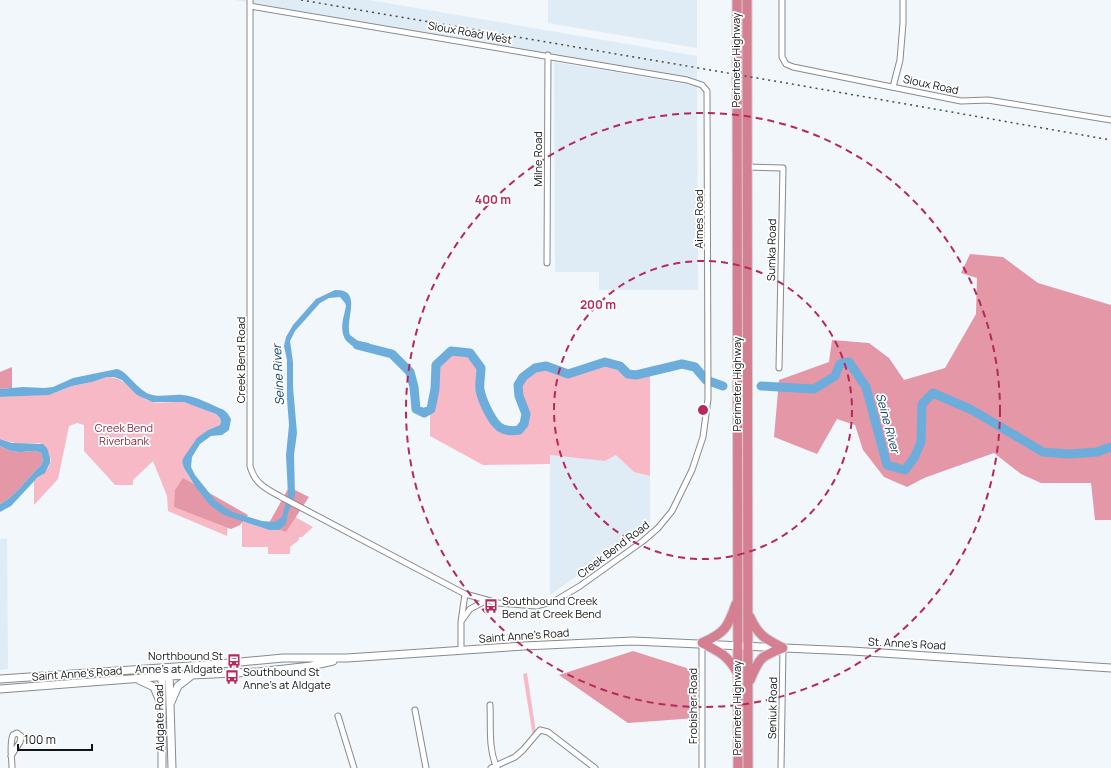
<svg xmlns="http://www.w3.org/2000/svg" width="1111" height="768" font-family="Manrope,sans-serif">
<rect width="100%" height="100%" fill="#f1f7fb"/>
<path fill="#dfebf5" d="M235,0H369L697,56V79Z
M548,0H697V48L548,23Z
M554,62L697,86L698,290H599V272H555Z
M550,455L605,461L617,455L634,472L650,476V524L550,595Z
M7,538L8,669L0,670V539Z"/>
<path fill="#f7b9c5" d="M465,349C471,352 476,355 478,361C482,369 478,378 480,386C481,393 485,400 488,406C495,421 504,440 524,426C526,412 520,400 518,386C522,377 533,364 545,366C555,367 561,373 572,372C584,371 594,361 607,363C626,366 623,388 650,374V476L634,472L616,455L605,461L550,455V464L483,465L430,436V410L433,404L434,396V369L439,360L445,356Z
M107,377C125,376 133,394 149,401C160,405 172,401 183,402C194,404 205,410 216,414L220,418L221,422L220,425L208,430L182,461C189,485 210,501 228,517L227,536L168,511L167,496L153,461L133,480V485H115L84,451V425L77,423L69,426L58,479L34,505V481C37,478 42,476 44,473C56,461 50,452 40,443L18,444L0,439V397L41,395L55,393L72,386L92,382Z
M288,513L313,527L302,537H299V540L290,547V554H268V547H242V521L269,530Z
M527,673L536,733L533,737L523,674Z"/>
<path fill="#e397a7" d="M970,254L1003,257L1038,283L1111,305V520H1095L1091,483H1041L1021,474L994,453L924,478L907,487L884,477L863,450L855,425L837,419L817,454L774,437L779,380L829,362L832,340L869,343L889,358L904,380L945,368L976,314L977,278L961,273Z
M12,367V388L0,389V372Z
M0,446C6,449 12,452 19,452C27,452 34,449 41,453L43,460L41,465C29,476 14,498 0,504Z
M183,478L248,515L240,525L231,529L174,507L175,490Z
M289,487L309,497L286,532L268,525Z
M633,651L696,671V718L628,723L559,675Z"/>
<path fill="#6daddb" d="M335,290C364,289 344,320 350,335L358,341L369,343V351C350,347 339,341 343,319C344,315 345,311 346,306L345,303L340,297L329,298L320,303L295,331L290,341L293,362V387L297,433L294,455L295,496L288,513L287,520L285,525L279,530H269L224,515L211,506L197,489L184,468L182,461L184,457L197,438L208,430L220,425L221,422L220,418L216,414L184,402H152L137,395L122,380L114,377H107L92,382L72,386L49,395L0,397V389L23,387L44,388L53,387L73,378L117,369C127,371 137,389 149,394C160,398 171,394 183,395C195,396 212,405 224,410L228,414L231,419L229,430L222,435L211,436L200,444L192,457L191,467L195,475L215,500L226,508L233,512L262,521L275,522L282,517L288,495L286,455L289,425L287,399V360L284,346L286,337L293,325L316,299Z
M0,439L12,443L43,444L47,448L50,457V463L45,473L37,478L11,506L0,512V504C14,498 29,476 41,465L43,460L41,453C34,449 27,452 19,452C12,452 6,449 0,446Z"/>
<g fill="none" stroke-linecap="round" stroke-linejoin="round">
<path stroke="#6daddb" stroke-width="9" d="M357,345L392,354L410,372L414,387L416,409L424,413L431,409L435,389L436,365L451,351L470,353L481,368C481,375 479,383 480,390C482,400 493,426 503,429C508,431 514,431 519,430L524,424L526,414L519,396L518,385L523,377L535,368L546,366L568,374L605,362L620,366L628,374L636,375L682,364L695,367L706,380L723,386
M761,386L814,389L835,376L840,364L849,362L866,387L887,465L905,470L914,458L921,442L922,404L933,393L972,410L1043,452L1069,454L1097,452L1111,447"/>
<defs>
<path id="street" d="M250,0V466C255,484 265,488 281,497L465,594L498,603L536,606L555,601L580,586L643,541L658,528L672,511L692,470L703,437L708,399L707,91L702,85L687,80L250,6
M782,0V57L786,64L793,67L961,101L988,100L1111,120
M893,87L900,60L903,23V0
M747,167L783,168L779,368
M547,263L548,55
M462,620L470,609L487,600
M461,650V622L465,594
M490,705C491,726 488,749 497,768
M415,710L426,768
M338,716L354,768
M11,756L20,742L21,736L17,733L13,735C9,745 12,757 12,768
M491,768L515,757L523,750L540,730L548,732L595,768
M702,768V643
M781,768L783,648"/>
<path id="secondary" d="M169,672L172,768
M162,674V768
M0,679L219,664L283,658H347L524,646L633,641L852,651L1111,668
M139,680L154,687L159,699
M0,689L169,676L258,672L311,666L333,661
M171,702L178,686L191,676"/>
<path id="highway" d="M737,0L738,768
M747,0L748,768
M750,617C758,635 765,639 783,648
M702,643C725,633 728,627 736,604
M702,643C719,651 728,656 737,672
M750,680C759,659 760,656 783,648"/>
</defs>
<use href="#street" stroke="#858b8e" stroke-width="7"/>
<use href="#secondary" stroke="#858b8e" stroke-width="9"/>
<use href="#highway" stroke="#d0d0d0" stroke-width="11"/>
<use href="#street" stroke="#fff" stroke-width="5"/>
<use href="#secondary" stroke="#fff" stroke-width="7"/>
<use href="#highway" stroke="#d47f92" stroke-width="9"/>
<path stroke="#484b4c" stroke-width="1.5" stroke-dasharray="2 4" stroke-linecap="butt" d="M301,0L786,83L1111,140"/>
</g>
<g fill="none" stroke="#b7295a" stroke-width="2" stroke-dasharray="7 5">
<circle cx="703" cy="410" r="149"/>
<circle cx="703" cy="410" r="297"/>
</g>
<defs>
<symbol id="bus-bare" viewBox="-9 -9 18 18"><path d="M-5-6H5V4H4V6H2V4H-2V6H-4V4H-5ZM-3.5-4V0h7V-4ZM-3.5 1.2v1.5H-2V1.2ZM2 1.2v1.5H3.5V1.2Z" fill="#b7295a" stroke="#fff" stroke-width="2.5" paint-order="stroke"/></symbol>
</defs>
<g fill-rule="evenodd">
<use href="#bus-bare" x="481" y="596" width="20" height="20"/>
<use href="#bus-bare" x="224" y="651" width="20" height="20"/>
<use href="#bus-bare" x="222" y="667" width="20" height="20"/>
</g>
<g text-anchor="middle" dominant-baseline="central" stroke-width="3.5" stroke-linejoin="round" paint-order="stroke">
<g font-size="11" fill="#121415" stroke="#fff">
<text transform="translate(470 32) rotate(10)">Sioux Road West</text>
<text transform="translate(735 60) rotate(-90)">Perimeter Highway</text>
<text transform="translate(931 84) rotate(12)">Sioux Road</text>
<text transform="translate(537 159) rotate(-90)">Milne Road</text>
<text transform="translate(698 219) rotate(-90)">Aimes Road</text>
<text transform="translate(771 250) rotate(-89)">Sumka Road</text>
<text transform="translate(240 360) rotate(-90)">Creek Bend Road</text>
<text transform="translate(736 384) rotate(-90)">Perimeter Highway</text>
<text transform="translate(613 549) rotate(-37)">Creek Bend Road</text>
<text transform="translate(524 635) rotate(-4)">Saint Anne's Road</text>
<text transform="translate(907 643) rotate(3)">St. Anne's Road</text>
<text transform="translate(77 673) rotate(-4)">Saint Anne's Road</text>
<text transform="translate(692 706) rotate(-90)">Frobisher Road</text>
<text transform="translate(736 708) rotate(-90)">Perimeter Highway</text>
<text transform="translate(772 708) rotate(-89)">Seniuk Road</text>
<text transform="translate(159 718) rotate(-91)">Aldgate Road</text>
</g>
<g font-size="11" fill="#802742" stroke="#fff">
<text x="124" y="427">Creek Bend<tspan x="124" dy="13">Riverbank</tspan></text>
</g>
<g font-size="11" fill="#121415" stroke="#fff" text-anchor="start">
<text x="502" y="600">Southbound Creek<tspan x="502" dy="13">Bend at Creek Bend</tspan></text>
<text x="223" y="655" text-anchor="end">Northbound St<tspan x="223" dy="13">Anne's at Aldgate</tspan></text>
<text x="243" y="671">Southbound St<tspan x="243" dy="13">Anne's at Aldgate</tspan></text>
</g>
<g font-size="12" font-style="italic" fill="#134464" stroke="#fff">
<text transform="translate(278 375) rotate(-93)">Seine River</text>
<text transform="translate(888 423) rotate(75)">Seine River</text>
</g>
</g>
<circle cx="703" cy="410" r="6" fill="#b7295a" stroke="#fff" stroke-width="2"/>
<g font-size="12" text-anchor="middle" font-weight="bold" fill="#b7295a" stroke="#fff" stroke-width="3.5" stroke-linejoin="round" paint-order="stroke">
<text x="493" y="204">400 m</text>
<text x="598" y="309">200 m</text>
</g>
<path d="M18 744v6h74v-6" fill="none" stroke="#121415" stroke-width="2"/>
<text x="24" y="744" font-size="12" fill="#121415" stroke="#ffffff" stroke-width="3" paint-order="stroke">100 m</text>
</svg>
